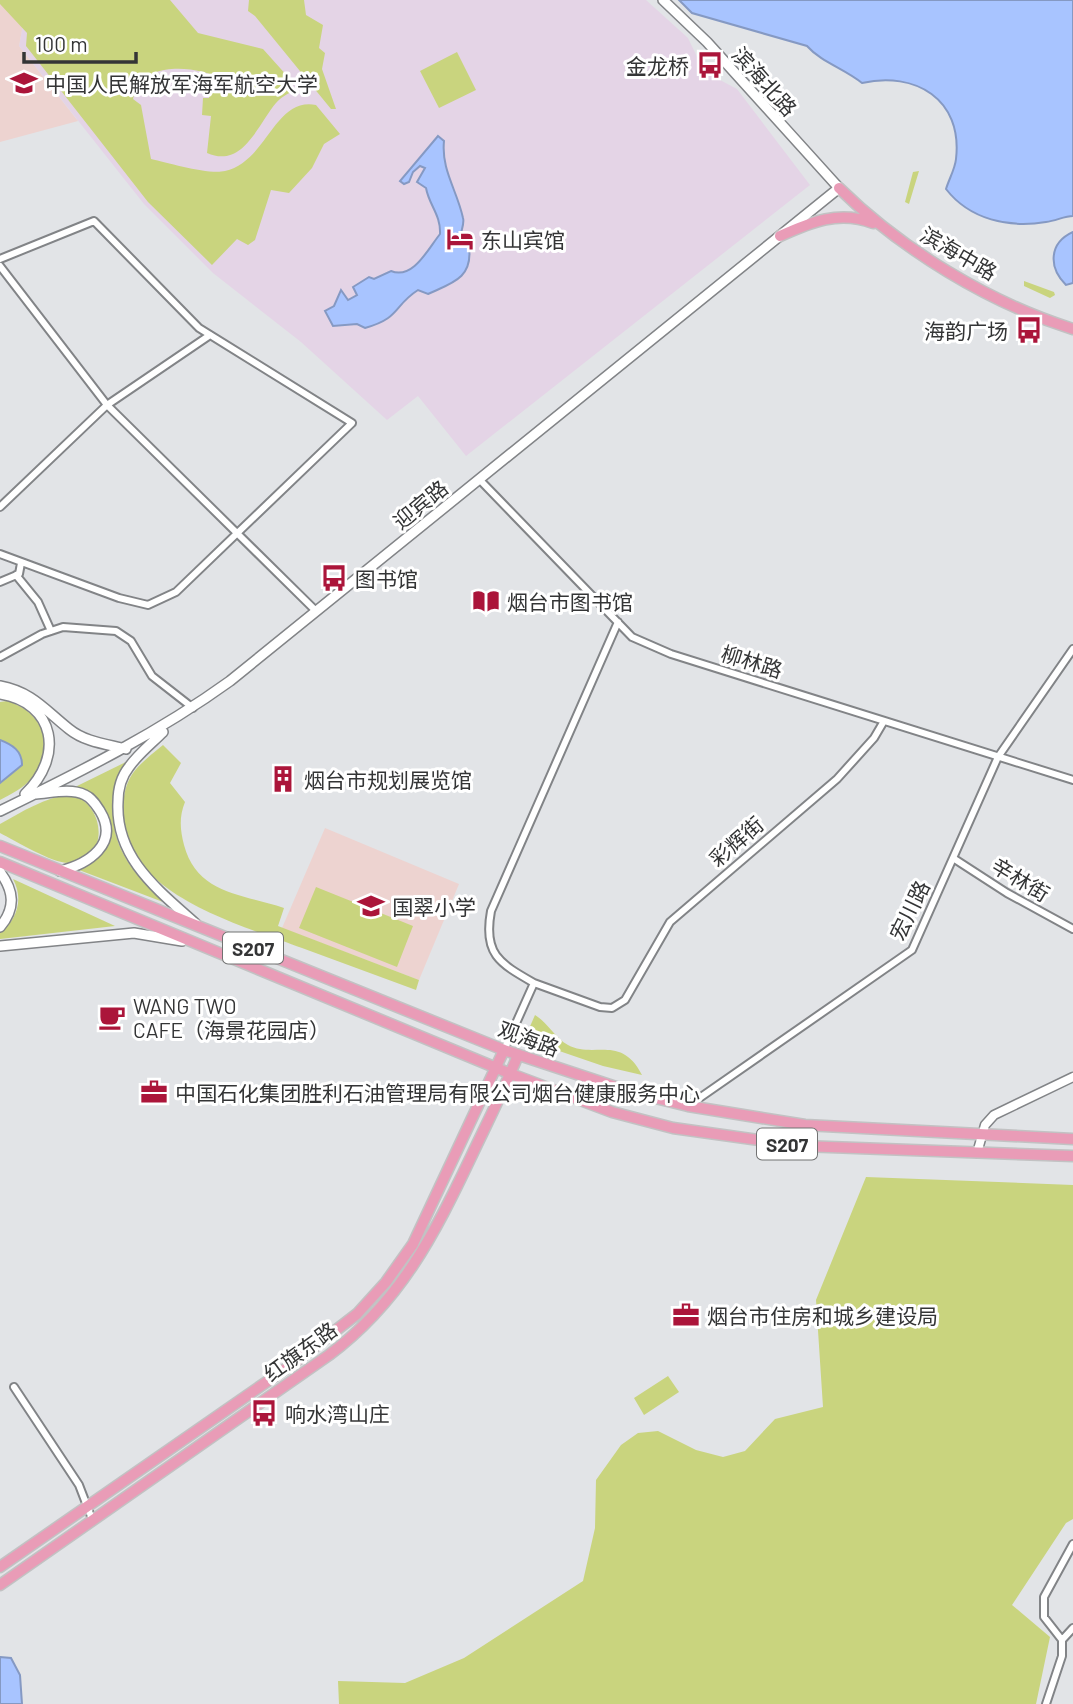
<svg xmlns="http://www.w3.org/2000/svg" width="1073" height="1704" font-family="Barlow,'Noto Sans SC',sans-serif">
<rect width="100%" height="100%" fill="#e2e4e7"/>
<path fill="#e4d4e6" d="M46,0H646L688,38L700,63L720,80L737,89L810,185L466,456L418,396L387,420L301,342L213,273L144,204L19,46L24,19Z"/>
<path fill="#edd3d0" d="M0,0H6L24,19L19,46L78,121L0,142Z
M325,828L459,884L419,980L282,928Z"/>
<path fill="#c9d47e" d="M0,0H170L198,33L263,49L289,78L294,90C288,94 281,97 276,103C258,124 243,169 207,153L211,116L202,115L203,98H209L211,85H218L220,79C203,67 148,61 141,87H136L133,99L141,105L151,159C169,163 209,175 225,171C268,161 274,97 316,105L340,134L324,144L312,168L289,193L271,190L255,240L248,245L237,239L212,265L148,202L26,46L27,33L0,4Z
M249,0H304L306,15L323,25L319,48L325,53L322,69L336,109H331L255,16L248,11Z
M457,52L476,90L439,108L420,71Z
M919,171L909,204L905,202L913,172Z
M1024,281L1054,292L1055,295L1050,298L1024,286Z
M7,701C42,711 59,748 32,778C24,788 11,794 0,800V702Z
M163,745L181,763L170,783L185,802C179,817 180,829 184,845C197,894 242,894 284,908L278,926L419,980L416,990C378,976 340,962 302,948C245,926 123,895 123,814C123,776 135,768 163,745Z
M132,759C97,821 115,856 163,902L79,870C121,851 120,799 73,788Z
M71,794C107,805 109,861 70,863C53,864 16,841 0,833V824C23,811 44,798 71,794Z
M13,879L115,926L0,939V933C17,920 24,899 13,879Z
M316,887L413,926L397,967L299,928Z
M535,1015C548,1023 555,1038 568,1045C594,1059 621,1034 642,1075L603,1066L533,1042L528,1031Z
M866,1177L1073,1185V1519L1066,1523L1012,1605L1050,1637L1036,1704H339L338,1681L405,1683L464,1658L583,1581L595,1528L596,1480L621,1445L638,1433L658,1431L696,1450L723,1457L745,1451L775,1419L823,1407L816,1300Z
M668,1376L679,1392L644,1415L634,1398Z"/>
<path fill="#a8c4ff" stroke="#8599c3" stroke-width="2" d="M679,0H1073V216C1064,216 1056,221 1046,222C1009,228 970,220 946,189C949,179 955,169 956,159C963,99 915,71 862,83C845,69 821,62 807,46L692,13Z
M438,136L444,141C441,170 457,190 463,218C465,224 460,232 460,240L469,247C473,278 452,283 428,294L418,290C393,306 401,318 365,328L357,324L333,326L325,311L334,306L341,290L348,300L357,295L353,287L369,277L374,279L391,271C413,280 428,249 440,234C441,215 429,205 426,188L417,182L425,168L420,166L413,172L409,182L404,184L400,181Z
M1073,232V283L1066,285C1048,267 1049,243 1073,232Z
M0,740C13,745 22,751 22,765L0,783Z
M0,1657L11,1658L20,1675L22,1704H0Z"/>
<g fill="none" stroke-linecap="round" stroke-linejoin="round">
<defs>
<path id="minor" d="M0,259L94,221L199,328L352,423L176,592L148,605L119,598L0,554
M0,266L107,405L316,611
M479,479L632,637L671,654L1073,780
M0,507L107,405L210,335
M16,575L38,602L51,631
M0,582L19,574L21,563
M0,657L42,634L63,627L116,631L131,641L152,676L193,708
M953,858L1007,893L1073,929
M534,983L600,1007L612,1008L625,1000L670,922L837,779L874,738L884,721
M504,1050L534,983C499,963 483,954 491,911L618,622
M688,1106L912,950L998,757L1073,649
M14,1387L79,1485L92,1519
M1062,1640L1073,1628
M1046,1704L1062,1656V1640L1044,1617V1597L1073,1544"/>
<path id="tertiary" d="M977,1153L985,1125L994,1115L1073,1077"/>
<path id="secondary" d="M0,686C32,692 45,710 69,729C85,742 106,744 126,749
M0,694C56,703 64,757 25,794
M163,732C152,743 138,754 129,767C121,777 118,789 118,802C115,858 158,890 196,924
M36,794C51,793 71,788 85,795C92,798 96,805 100,811C120,844 88,864 60,871
M0,811C80,772 158,733 230,681L839,188L707,42L663,0
M0,872C14,891 16,908 0,927
M0,946L134,933L182,941"/>
<path id="primary" d="M839,188C901,249 989,303 1073,329
M780,236C811,222 839,210 873,223
M0,846L504,1050L631,1092L688,1106L805,1125L1073,1139
M0,862L511,1074L612,1112L673,1128L802,1146L1073,1156
M0,1567L291,1365L357,1314L386,1282L413,1244L504,1050
M0,1585L329,1355C400,1302 434,1235 471,1157C487,1123 504,1090 518,1055"/>
</defs>
<use href="#minor" stroke="#828487" stroke-width="10"/>
<use href="#tertiary" stroke="#828487" stroke-width="11"/>
<use href="#secondary" stroke="#828487" stroke-width="12"/>
<use href="#primary" stroke="#c2c2c3" stroke-width="13"/>
<use href="#minor" stroke="#fff" stroke-width="6"/>
<use href="#tertiary" stroke="#fff" stroke-width="8"/>
<use href="#secondary" stroke="#fff" stroke-width="9"/>
<use href="#primary" stroke="#e99cb7" stroke-width="10"/>
</g>
<defs>
<symbol id="bus-bare" viewBox="-9 -9 18 18"><path d="M-5-6H5V4H4V6H2V4H-2V6H-4V4H-5ZM-3.5-4V0h7V-4ZM-3.5 1.2v1.5H-2V1.2ZM2 1.2v1.5H3.5V1.2Z" fill="#ab153a" stroke="#fff" stroke-width="2.5" paint-order="stroke"/></symbol>
<symbol id="university-bare" viewBox="-9 -9 18 18"><path d="M0-5L7-2L0 1L-7-2ZM-4 1L0 2.5L4 1V4Q0 6-4 4Z" fill="#ab153a" stroke="#fff" stroke-width="2.5" paint-order="stroke"/></symbol>
<symbol id="hotel-bare" viewBox="-9 -9 18 18"><path d="M-6-4.5h1.5V1H6V5H4.5V3h-9V5H-6ZM-4 0a1.8 1.8 0 1 1 3.6 0ZM.5 0V-2.5h3Q6-2.5 6 0Z" fill="#ab153a" stroke="#fff" stroke-width="2.5" paint-order="stroke"/></symbol>
<symbol id="library-bare" viewBox="-9 -9 18 18"><path d="M-6-4Q-3-5.5-.7-3.5V5Q-3 3-6 4ZM6-4Q3-5.5 .7-3.5V5Q3 3 6 4Z" fill="#ab153a" stroke="#fff" stroke-width="2.5" paint-order="stroke"/></symbol>
<symbol id="building-bare" viewBox="-9 -9 18 18"><path d="M-4-6H4V6H1V3H-1V6H-4ZM-2.5-4.3h1.7v1.8h-1.7ZM.8-4.3h1.7v1.8H.8ZM-2.5-1h1.7V.8h-1.7ZM.8-1h1.7V.8H.8Z" fill="#ab153a" stroke="#fff" stroke-width="2.5" paint-order="stroke"/></symbol>
<symbol id="school-bare" viewBox="-9 -9 18 18"><path d="M0-5L7-2L0 1L-7-2ZM-4 1L0 2.5L4 1V4Q0 6-4 4Z" fill="#ab153a" stroke="#fff" stroke-width="2.5" paint-order="stroke"/></symbol>
<symbol id="cafe-bare" viewBox="-9 -9 18 18"><path d="M-5.5-4.5H6V0H3Q3 3.5 0 3.5H-2.5Q-5.5 3.5-5.5 0ZM3-3.2v2h1.7v-2ZM-6 4.5H4V6H-6Z" fill="#ab153a" stroke="#fff" stroke-width="2.5" paint-order="stroke"/></symbol>
<symbol id="office-bare" viewBox="-9 -9 18 18"><path d="M-6-3h4V-5.5h4V-3h4V5H-6ZM-1-4.5V-3h2v-1.5ZM-6 0V1H6V0Z" fill="#ab153a" stroke="#fff" stroke-width="2.5" paint-order="stroke"/></symbol>
</defs>
<g fill-rule="evenodd">
<use href="#bus-bare" x="691" y="46" width="38" height="38"/>
<use href="#university-bare" x="5" y="64" width="38" height="38"/>
<use href="#hotel-bare" x="441" y="220" width="38" height="38"/>
<use href="#bus-bare" x="1010" y="311" width="38" height="38"/>
<use href="#bus-bare" x="315" y="559" width="38" height="38"/>
<use href="#library-bare" x="467" y="582" width="38" height="38"/>
<use href="#building-bare" x="264" y="760" width="38" height="38"/>
<use href="#school-bare" x="352" y="887" width="38" height="38"/>
<use href="#cafe-bare" x="93" y="998" width="38" height="38"/>
<use href="#office-bare" x="135" y="1073" width="38" height="38"/>
<use href="#office-bare" x="667" y="1296" width="38" height="38"/>
<use href="#bus-bare" x="245" y="1394" width="38" height="38"/>
</g>
<g text-anchor="middle" dominant-baseline="central" stroke-width="6" stroke-linejoin="round" paint-order="stroke">
<g fill="#fff" stroke="#717272" stroke-width="2">
<rect x="223" y="932.5" width="60" height="31" rx="5"/>
<rect x="757" y="1128.5" width="60" height="31" rx="5"/>
</g>
<g font-size="19" font-weight="bold" fill="#343536">
<text x="253" y="948">S207</text>
<text x="787" y="1144">S207</text>
</g>
<g font-size="21" fill="#343536" stroke="#fff" text-anchor="start">
<text x="689" y="65" text-anchor="end">金龙桥</text>
<text x="45" y="83">中国人民解放军海军航空大学</text>
<text x="481" y="239">东山宾馆</text>
<text x="1008" y="330" text-anchor="end">海韵广场</text>
<text x="355" y="578">图书馆</text>
<text x="507" y="601">烟台市图书馆</text>
<text x="304" y="779">烟台市规划展览馆</text>
<text x="392" y="906">国翠小学</text>
<text x="133" y="1005">WANG TWO<tspan x="133" dy="24">CAFE（海景花园店）</tspan></text>
<text x="175" y="1092">中国石化集团胜利石油管理局有限公司烟台健康服务中心</text>
<text x="707" y="1315">烟台市住房和城乡建设局</text>
<text x="285" y="1413">响水湾山庄</text>
</g>
<g font-size="21" fill="#343536" stroke="#fff">
<text transform="translate(765 81) rotate(48)">滨海北路</text>
<text transform="translate(959 253) rotate(30)">滨海中路</text>
<text transform="translate(420 504) rotate(-39)">迎宾路</text>
<text transform="translate(752 661) rotate(17)">柳林路</text>
<text transform="translate(736 841) rotate(-41)">彩辉街</text>
<text transform="translate(1021 879) rotate(31)">辛林街</text>
<text transform="translate(909 910) rotate(-64)">宏川路</text>
<text transform="translate(529 1038) rotate(20)">观海路</text>
<text transform="translate(300 1351) rotate(-36)">红旗东路</text>
</g>
</g>
<path d="M24 52v10h112v-10" fill="none" stroke="#343536" stroke-width="3.5"/>
<text x="35" y="52" font-size="21" fill="#343536" stroke="#ffffff" stroke-width="5" paint-order="stroke">100 m</text>
</svg>
